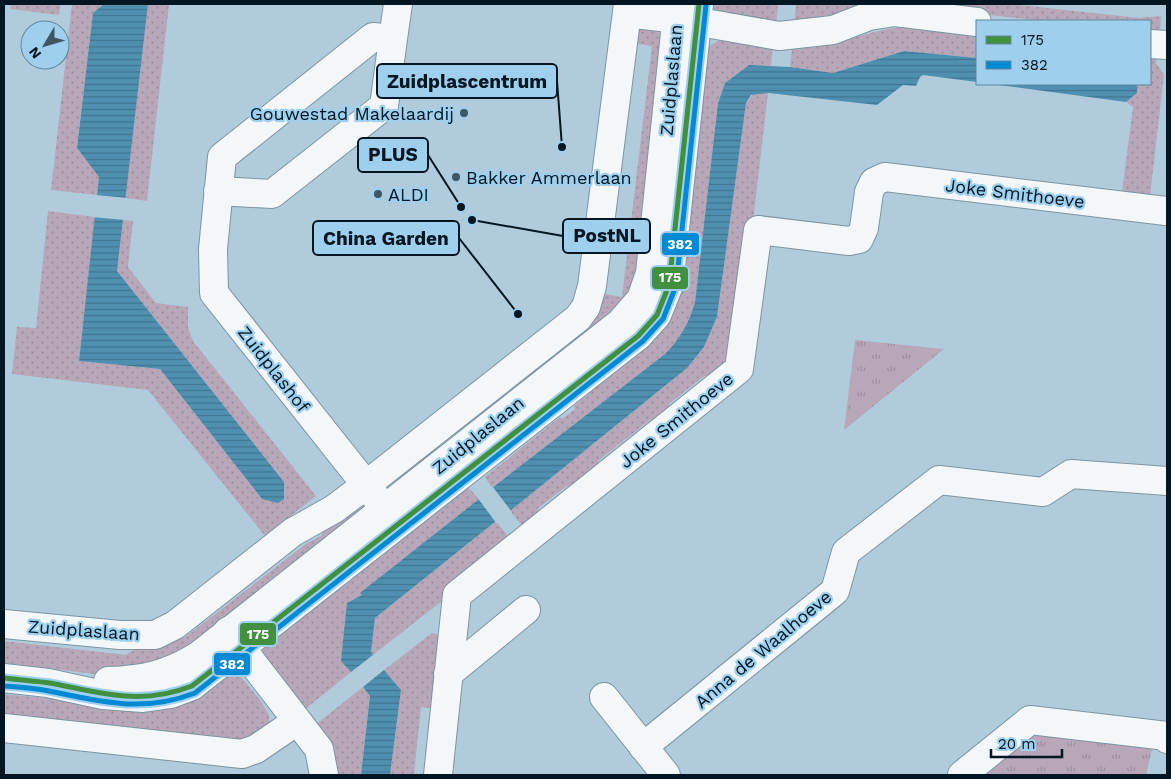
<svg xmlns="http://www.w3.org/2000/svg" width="1171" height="779" font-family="'Work Sans',sans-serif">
<defs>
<pattern id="grass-dots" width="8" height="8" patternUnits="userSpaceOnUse" patternTransform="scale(1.25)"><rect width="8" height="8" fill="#b7a7b8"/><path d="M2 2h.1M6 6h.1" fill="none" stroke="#9c8f9e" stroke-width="1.8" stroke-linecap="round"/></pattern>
<pattern id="park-tufts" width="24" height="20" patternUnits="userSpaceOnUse" patternTransform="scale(1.25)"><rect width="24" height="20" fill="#b7a7b8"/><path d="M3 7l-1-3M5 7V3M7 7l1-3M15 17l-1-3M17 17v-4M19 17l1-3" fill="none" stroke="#9c8f9e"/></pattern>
<pattern id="water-rules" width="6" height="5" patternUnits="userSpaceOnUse" patternTransform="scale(1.25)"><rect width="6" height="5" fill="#4f90b1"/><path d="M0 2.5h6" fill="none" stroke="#3f7590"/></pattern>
</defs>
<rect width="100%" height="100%" fill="#b0ccdc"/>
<path fill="url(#grass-dots)" d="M11,4H61L59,15L10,9Z
M72,4H104L93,13L77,148L99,177L97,195L51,190Z
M148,4H169L147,201L125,198Z
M710,4H778L776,24L715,12Z
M796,4H913L794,27Z
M947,4H1012L1139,18L1161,16L1160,33L1150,34V21H1043L953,11Z
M652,26L658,31L664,43L640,273L630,299L470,427L464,419L598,293L622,297L652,46L632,43L637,27Z
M907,27L977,35V58L904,51L833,73L790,67L792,48C832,51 868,28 907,27Z
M720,40L773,45L771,66L749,65L725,83L718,103L695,302C689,323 680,339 665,354L492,488L485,477L560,417L562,419L575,409L574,406L590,393L586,387L634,349L707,47Z
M1150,54L1157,55L1156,63L1164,75L1150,196L1122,192L1133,107L1126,102L1137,93L1136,84H1150Z
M754,93H768L753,222L735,353L717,377L704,376L669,404L668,416L661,421L650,420L598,461V471L578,487L567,486L538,508L537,520L525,529L510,511L687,368L704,347L717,317L746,103Z
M48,211L95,217L79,361L160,369L262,499H284L283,481L117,271L123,220L133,221L128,267L156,303L188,307V328L193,341L316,496L265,536L148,390L12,374L17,327L36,328Z
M433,444L443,456L409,482L391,478Z
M465,484L479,499L361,593L362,595L356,599L341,661L351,672L303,711L263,658V648L268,639Z
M361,500L364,507L362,514L187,655L102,675L4,663V641L126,655C141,643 165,637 184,638L307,543L321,536L327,525Z
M496,521L510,539L465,583L373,655L371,653L375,618Z
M432,633L447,637L440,709L421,707L414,774L420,775H390L401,690L384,670Z
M225,673L241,677L260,700L269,715V727L250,741L4,720V694L121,706Z
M363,687L370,696L361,775H335L314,726Z"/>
<path fill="url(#park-tufts)" d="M855,340L944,349L844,430Z
M1033,731L1153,745L1146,775H977Z"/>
<path fill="url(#water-rules)" d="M104,4H148L117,271L284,482V499L278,503L262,499L160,369L79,361L99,177L77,148L93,13Z
M904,51L977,58V82L923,75L920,77L916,86L903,85L877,105L768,93L751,95L746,103L717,317L704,347L687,368L510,511L492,488L665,354C680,339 689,323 695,302L718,103L725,83L749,65L790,67L833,73Z
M991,84H1136L1137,85V93L1126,102Z
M479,499L496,521L375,618L371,652L373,655L351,672L341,661L347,603L362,595L360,593Z
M384,670L401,690L390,775H361L370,696L363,687Z"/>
<path fill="#b0ccdc" d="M95,195L128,198L125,220L92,217Z
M492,486L512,512L511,513L508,512L490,490Z
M477,497H481L498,520L497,524Z"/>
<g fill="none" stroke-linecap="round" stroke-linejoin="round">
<defs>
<path id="minor" d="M627,13L694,21L779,36L833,30L869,16L895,12L977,22
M1150,44L1167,45
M218,191L272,194L384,106L393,39
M378,500L214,293L213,249L222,157L373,37L393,39L398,4
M4,624L120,635H155L175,625L293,532L334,509L366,485L578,318L586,307L592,286L628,4
M228,631L319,749L324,775
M448,674L526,610
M604,697L666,775
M4,728L242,754L256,749L297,721
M643,747L835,591L846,552L939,480L1043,492L1071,474L1167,481
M438,775L457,595L739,369L758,230L849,241L859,239L864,228L869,192L874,182L885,177L1166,211
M962,775L1030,720L1167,736V739"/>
<path id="tertiary" d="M4,678L48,683L103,695L143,698L171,694L192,686L638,336L657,315L669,285L699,4
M108,681C143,680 167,675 198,656L620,323L641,299L650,273L678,4"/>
</defs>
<use href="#minor" stroke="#7e94a1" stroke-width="30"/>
<use href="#tertiary" stroke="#7e94a1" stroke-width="30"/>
<use href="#minor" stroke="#f3f7fa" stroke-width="28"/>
<use href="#tertiary" stroke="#f3f7fa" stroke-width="28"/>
<defs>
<path id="bus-1" d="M4,678C19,680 35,681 50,683C102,693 140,706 192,686L638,336L657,315L669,285L699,4"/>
<path id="bus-2" d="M4,686C19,687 34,688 49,691C102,702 143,713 195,693L643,341L663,319L676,286L706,5"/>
</defs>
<use href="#bus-1" stroke="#9ed0ee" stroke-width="9"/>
<use href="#bus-2" stroke="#9ed0ee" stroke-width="9"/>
<use href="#bus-1" stroke="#41903f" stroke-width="5"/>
<use href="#bus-2" stroke="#018ad3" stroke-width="5"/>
</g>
<g fill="#405662" stroke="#9ed0ee" stroke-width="2">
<circle cx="464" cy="113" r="5"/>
<circle cx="456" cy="177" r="5"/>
<circle cx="378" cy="194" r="5"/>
</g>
<g text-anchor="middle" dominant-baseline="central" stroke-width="4.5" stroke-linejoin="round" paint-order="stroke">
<g font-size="18" fill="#031621" stroke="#9ed0ee">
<text transform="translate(671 80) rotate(-85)">Zuidplaslaan</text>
<text transform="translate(1015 193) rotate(7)">Joke Smithoeve</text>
<text transform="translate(274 369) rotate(52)">Zuidplashof</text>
<text transform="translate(676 420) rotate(-39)">Joke Smithoeve</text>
<text transform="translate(478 435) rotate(-39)">Zuidplaslaan</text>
<text transform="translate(84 630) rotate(4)">Zuidplaslaan</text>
<text transform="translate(763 649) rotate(-40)">Anna de Waalhoeve</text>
</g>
<g font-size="18" fill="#031621" stroke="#9ed0ee" text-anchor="start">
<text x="454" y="113" text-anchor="end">Gouwestad Makelaardij</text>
<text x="466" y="177">Bakker Ammerlaan</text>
<text x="388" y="194">ALDI</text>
</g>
</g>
<path fill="none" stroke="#031621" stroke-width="2" d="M562 147L557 81M461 207L428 155M472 220L563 236M518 314L459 238"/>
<g fill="#031621" stroke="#9ed0ee" stroke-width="2">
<circle cx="562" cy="147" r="5"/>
<circle cx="461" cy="207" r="5"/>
<circle cx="472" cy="220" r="5"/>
<circle cx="518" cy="314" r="5"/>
</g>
<g fill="#9ed0ee" stroke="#031621" stroke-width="2">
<rect x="377" y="64" width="180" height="34" rx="5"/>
<rect x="358" y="138" width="70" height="34" rx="5"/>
<rect x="563" y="219" width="87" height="34" rx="5"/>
<rect x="313" y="221" width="146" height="34" rx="5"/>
</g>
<g font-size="19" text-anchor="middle" font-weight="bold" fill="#031621">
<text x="467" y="88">Zuidplascentrum</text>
<text x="393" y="161">PLUS</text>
<text x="607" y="242">PostNL</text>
<text x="386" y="245">China Garden</text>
</g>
<g stroke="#9ed0ee" stroke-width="2">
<rect x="661" y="232" width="39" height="24" rx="5" fill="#018ad3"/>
<rect x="651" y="266" width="38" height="24" rx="5" fill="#41903f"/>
<rect x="239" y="622" width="38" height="24" rx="5" fill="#41903f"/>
<rect x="213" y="652" width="38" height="24" rx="5" fill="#018ad3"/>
</g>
<g font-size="14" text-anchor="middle" font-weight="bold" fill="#fff">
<text x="680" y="249">382</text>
<text x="670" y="282">175</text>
<text x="258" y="639">175</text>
<text x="232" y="669">382</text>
</g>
<rect width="1171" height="779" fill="none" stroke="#031621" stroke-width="10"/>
<rect x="976" y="20" width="175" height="65" fill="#9ed0ee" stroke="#60869c"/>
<rect x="986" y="36" width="25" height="8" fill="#41903f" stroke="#60869c"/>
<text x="1021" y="45" font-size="15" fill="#031621">175</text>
<rect x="986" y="61" width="25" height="8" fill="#018ad3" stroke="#60869c"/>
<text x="1021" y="70" font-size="15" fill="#031621">382</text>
<g transform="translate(45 45) rotate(232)"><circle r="24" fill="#9ed0ee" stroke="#60869c"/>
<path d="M0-4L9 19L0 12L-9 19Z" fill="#405662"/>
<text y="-8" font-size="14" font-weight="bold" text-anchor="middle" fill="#031621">N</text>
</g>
<path d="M991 749v8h71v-8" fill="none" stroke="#031621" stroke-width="2.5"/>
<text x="998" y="749" font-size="15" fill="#031621" stroke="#9ed0ee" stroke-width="4" paint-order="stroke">20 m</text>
</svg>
